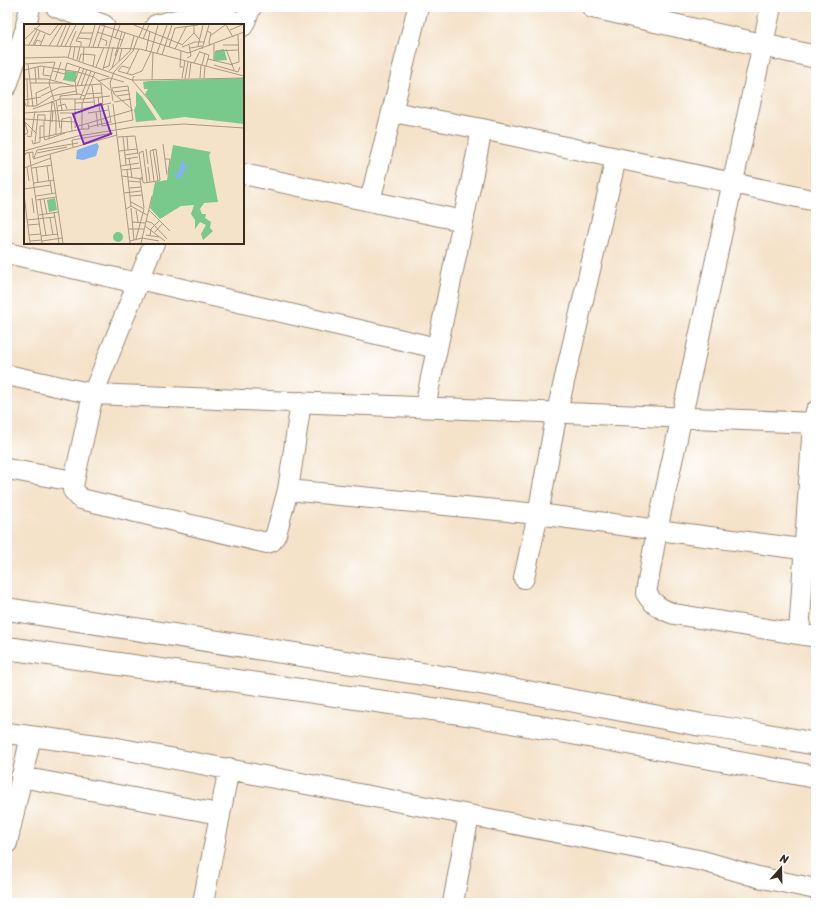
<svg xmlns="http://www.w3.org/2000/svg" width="823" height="910" font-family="Sriracha,sans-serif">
<rect width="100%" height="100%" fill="#fff"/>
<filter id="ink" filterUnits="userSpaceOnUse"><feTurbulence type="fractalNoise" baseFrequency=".025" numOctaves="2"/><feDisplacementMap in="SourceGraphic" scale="8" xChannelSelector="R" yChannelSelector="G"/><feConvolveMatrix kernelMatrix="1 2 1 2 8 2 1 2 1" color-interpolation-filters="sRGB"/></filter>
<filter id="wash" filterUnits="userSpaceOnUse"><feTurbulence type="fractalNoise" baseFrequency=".012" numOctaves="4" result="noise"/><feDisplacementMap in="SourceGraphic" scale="16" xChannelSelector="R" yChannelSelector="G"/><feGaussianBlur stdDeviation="0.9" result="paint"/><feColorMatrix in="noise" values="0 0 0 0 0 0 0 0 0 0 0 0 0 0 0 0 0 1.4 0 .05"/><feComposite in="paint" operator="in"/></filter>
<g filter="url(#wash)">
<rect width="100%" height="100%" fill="#f4e2c9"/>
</g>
<g filter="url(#ink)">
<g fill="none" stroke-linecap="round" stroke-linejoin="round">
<defs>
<path id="minor" d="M56,7L104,25
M771,7L657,530L646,593C653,605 661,609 674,614L816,637
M26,25L30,7
M156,25L201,14L212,15L244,24
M243,26L251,7
M7,86L25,31
M393,112L482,129L816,201
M243,174L463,221
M370,201L418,7
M154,243L93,394L74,481L73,490L81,499L267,543L272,541L276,534L288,490L301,402
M7,253L137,283
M139,279L437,348
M7,375L93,394L816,423
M425,407L482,129
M7,469L74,481
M288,490L538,514L816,551
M524,578L538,514L557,412L616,158
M799,634L813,423L816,411
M7,733L112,747L469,815L703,861L758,877L816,889
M21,777L219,814
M7,843L31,736
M203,903L229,768
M453,903L469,815"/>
<path id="tertiary" d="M593,7L816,57"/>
<path id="motorway" d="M7,609L480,683L701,725L762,734L816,744
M7,648L467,714L816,777"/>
</defs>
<use href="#minor" stroke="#988674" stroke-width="22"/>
<use href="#tertiary" stroke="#988674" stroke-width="24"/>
<use href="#motorway" stroke="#988674" stroke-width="24"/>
<use href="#minor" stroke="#fff" stroke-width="20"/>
<use href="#tertiary" stroke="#fff" stroke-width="22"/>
<use href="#motorway" stroke="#fff" stroke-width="22"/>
</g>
</g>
<g transform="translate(24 24)">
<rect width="220" height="220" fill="#f4e2c9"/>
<path d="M200,25L203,36L190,37L191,27ZM42,47L53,48L51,58L39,56ZM220,54V100L161,93L138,96L121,70L124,65H120L119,58L125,57ZM112,67L118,73L133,96L112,98L110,86L112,82ZM149,121L187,128L185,131L194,178L180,179L176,185L178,190H182L181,194L187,198L186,204L189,207L179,216L177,210L182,201L176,198L171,205V196L167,190L170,181L157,182L136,195L126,184L131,158L143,156ZM31,174L33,186L25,188L23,176ZM89 213a5 5 0 1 1 10 0a5 5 0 1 1-10 0Z" fill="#78c98b"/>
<path d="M73,119L75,122L72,132L59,136L52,135L53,126ZM159,137L163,142L157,154L152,155L153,151L150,153V150L156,147V140Z" fill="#85b3ef"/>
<path fill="none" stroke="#aa9885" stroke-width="1" d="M77,1L164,29L220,8M110,1L159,21M202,1L209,13M170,2V9L175,15M10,4L26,11L34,1M206,6L218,1M183,7L187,9L185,18L186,22M73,8L98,16M56,9H69M186,12L201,1M115,13L120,1M54,14L67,15M76,14L83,17L82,22M91,14L96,1M119,15L125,1M0,16L16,1M0,21L116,25L220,52M5,21L13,6M9,21L16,7M158,21L170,9M199,21H215M10,22L13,16L18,18M16,22L21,10M25,22L38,1M33,22L42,1M37,22L46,1M41,22L52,1M46,22L52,7M57,22V18L52,17L60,1M174,22L179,1M65,23L71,1M69,23L76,1M74,23L81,1M96,23L101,9M145,23L151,4L174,1M158,23L171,18H180M166,24L178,22M151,25L162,3M178,25L185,1M202,25L210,46M122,27L126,7M157,27L156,43H159M192,27L214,26M127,28L134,1M176,28L185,31L182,42M133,29L143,1M138,31L148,1M91,32L98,8M0,34L42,33L108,56L131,83M44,34L47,22M163,34L167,32L165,21M49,35L51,22M184,35L209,41M53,36L56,22M55,37L57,30L71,31L69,42M95,37L98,24M190,37V20M59,38L60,23M170,39L176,27M0,40L31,38L25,59L30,76M0,40V61M4,40L9,83M208,40L215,38L214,11M178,41L181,29M190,41L214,48L216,43M11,43L12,59M14,43L15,55M20,43L19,51L27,52M72,43L80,23M79,44L85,42L89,23M88,44L95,23M105,44L98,42L94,47L108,51L118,47L127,28M79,45L91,1M1,46L17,42L54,48L70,53L86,66M41,46L43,39L85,53M29,47L41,50L42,46M85,47L106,27L110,12M103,50L115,25M110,52L108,56H119L220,54M158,54L161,37M165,54L167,38M176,54L177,41M180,54L181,42M0,55H23L50,62M3,55L4,82M161,55L164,38M31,56L37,38M128,56L129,28M74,57L86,54L100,58M6,59H38M77,60L79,82M68,61L71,83M53,62L60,44M57,62L63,45M88,65L90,70L108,85M89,68L105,66M62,70L78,69M53,71L51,57L56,43M17,72L36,63L77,60M93,72L106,70M74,73L78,102L109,96L104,62L88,64M51,75V104M56,75L67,47M0,76L2,82H12L28,72L52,67M0,76L17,73M32,76L36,104M89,77L86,59L90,48L109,27L114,13M27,78L30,79L32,92V110M90,78L107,75M51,79L70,78M89,80L106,219M84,81L87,99M13,82L12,69L25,63M34,82L41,80L43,85M9,85L36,75V72L55,70L61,72M38,86L36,75H59L86,72M72,88L74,103M0,89L58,85L87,79M36,89H50M64,89L84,86M13,91H21V97M0,95L51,98M0,97L12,109L11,119M28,98L29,86M64,100L65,105H58V80L71,48M51,103L109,86M65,103L86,98M12,109L14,91M37,109L38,95L47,93L48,107M0,111L4,109L1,99M3,112L7,113L11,87M99,112L102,141M103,112L104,126M20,113L21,116L41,109M20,113V97M94,113L111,112L114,130M15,114L58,105M25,115L28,77M8,116L9,120L16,118V102H20M139,120L143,151M49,123L48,116L89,109M122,125L124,140M129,125L134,157M0,127L54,112L110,103L160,100L220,104M95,127L113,125M5,128L18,219M13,129L43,123M26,130L39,219M1,131L2,129L9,128V134M101,131L114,129M10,134L13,126L54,119M105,134L108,153M9,135L93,111M101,135L114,133M141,135H146L144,149M23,142L25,157M97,142L115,139M3,143L5,157M12,143L14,159M124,143L126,158M0,144L27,134M8,144L28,141M98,146L116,144M103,146L107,182M98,152L118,155L117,153M116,155L120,184M26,157L28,170M104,157L116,158M123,158L119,127L115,129L119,158L120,159L134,157L136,156L132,125L126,127L130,157M10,159L30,156M105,164L117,163M0,165L27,161M100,169L117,167M0,170L6,219M12,172L32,169M106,172L118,171M8,174L10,189M16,175L22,212M20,175L23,190M12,176L32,173M107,178L120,185L112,215M107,184L110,216M102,185L107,182L123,191M112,186L114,198M125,186L146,207M30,188L35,219M15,191L34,188M26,194L29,211M3,196L31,193M122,197L128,199L143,215M108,198L121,199M4,201L16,200M121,202L141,217M105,205H120M131,208L139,199M5,211L17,210M122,211L135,213M17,212L34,210M126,212L127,205L136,196M6,217L18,216M18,217L38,214M106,217L118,214L135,217M117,219L128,172"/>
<path fill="#7b2cbf" fill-opacity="0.15" stroke="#7b2cbf" stroke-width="2" d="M77,80L87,110L60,120L49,90Z"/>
<rect width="220" height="220" fill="none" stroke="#3b2a1e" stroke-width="2"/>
</g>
<rect width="823" height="910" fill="none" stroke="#fff" stroke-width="24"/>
<g transform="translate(781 868) rotate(20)" stroke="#ffffff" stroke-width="3" paint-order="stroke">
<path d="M0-3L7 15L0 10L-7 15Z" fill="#3b2a1e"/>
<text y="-6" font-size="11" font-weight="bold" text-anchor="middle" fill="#3b2a1e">N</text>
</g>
</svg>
